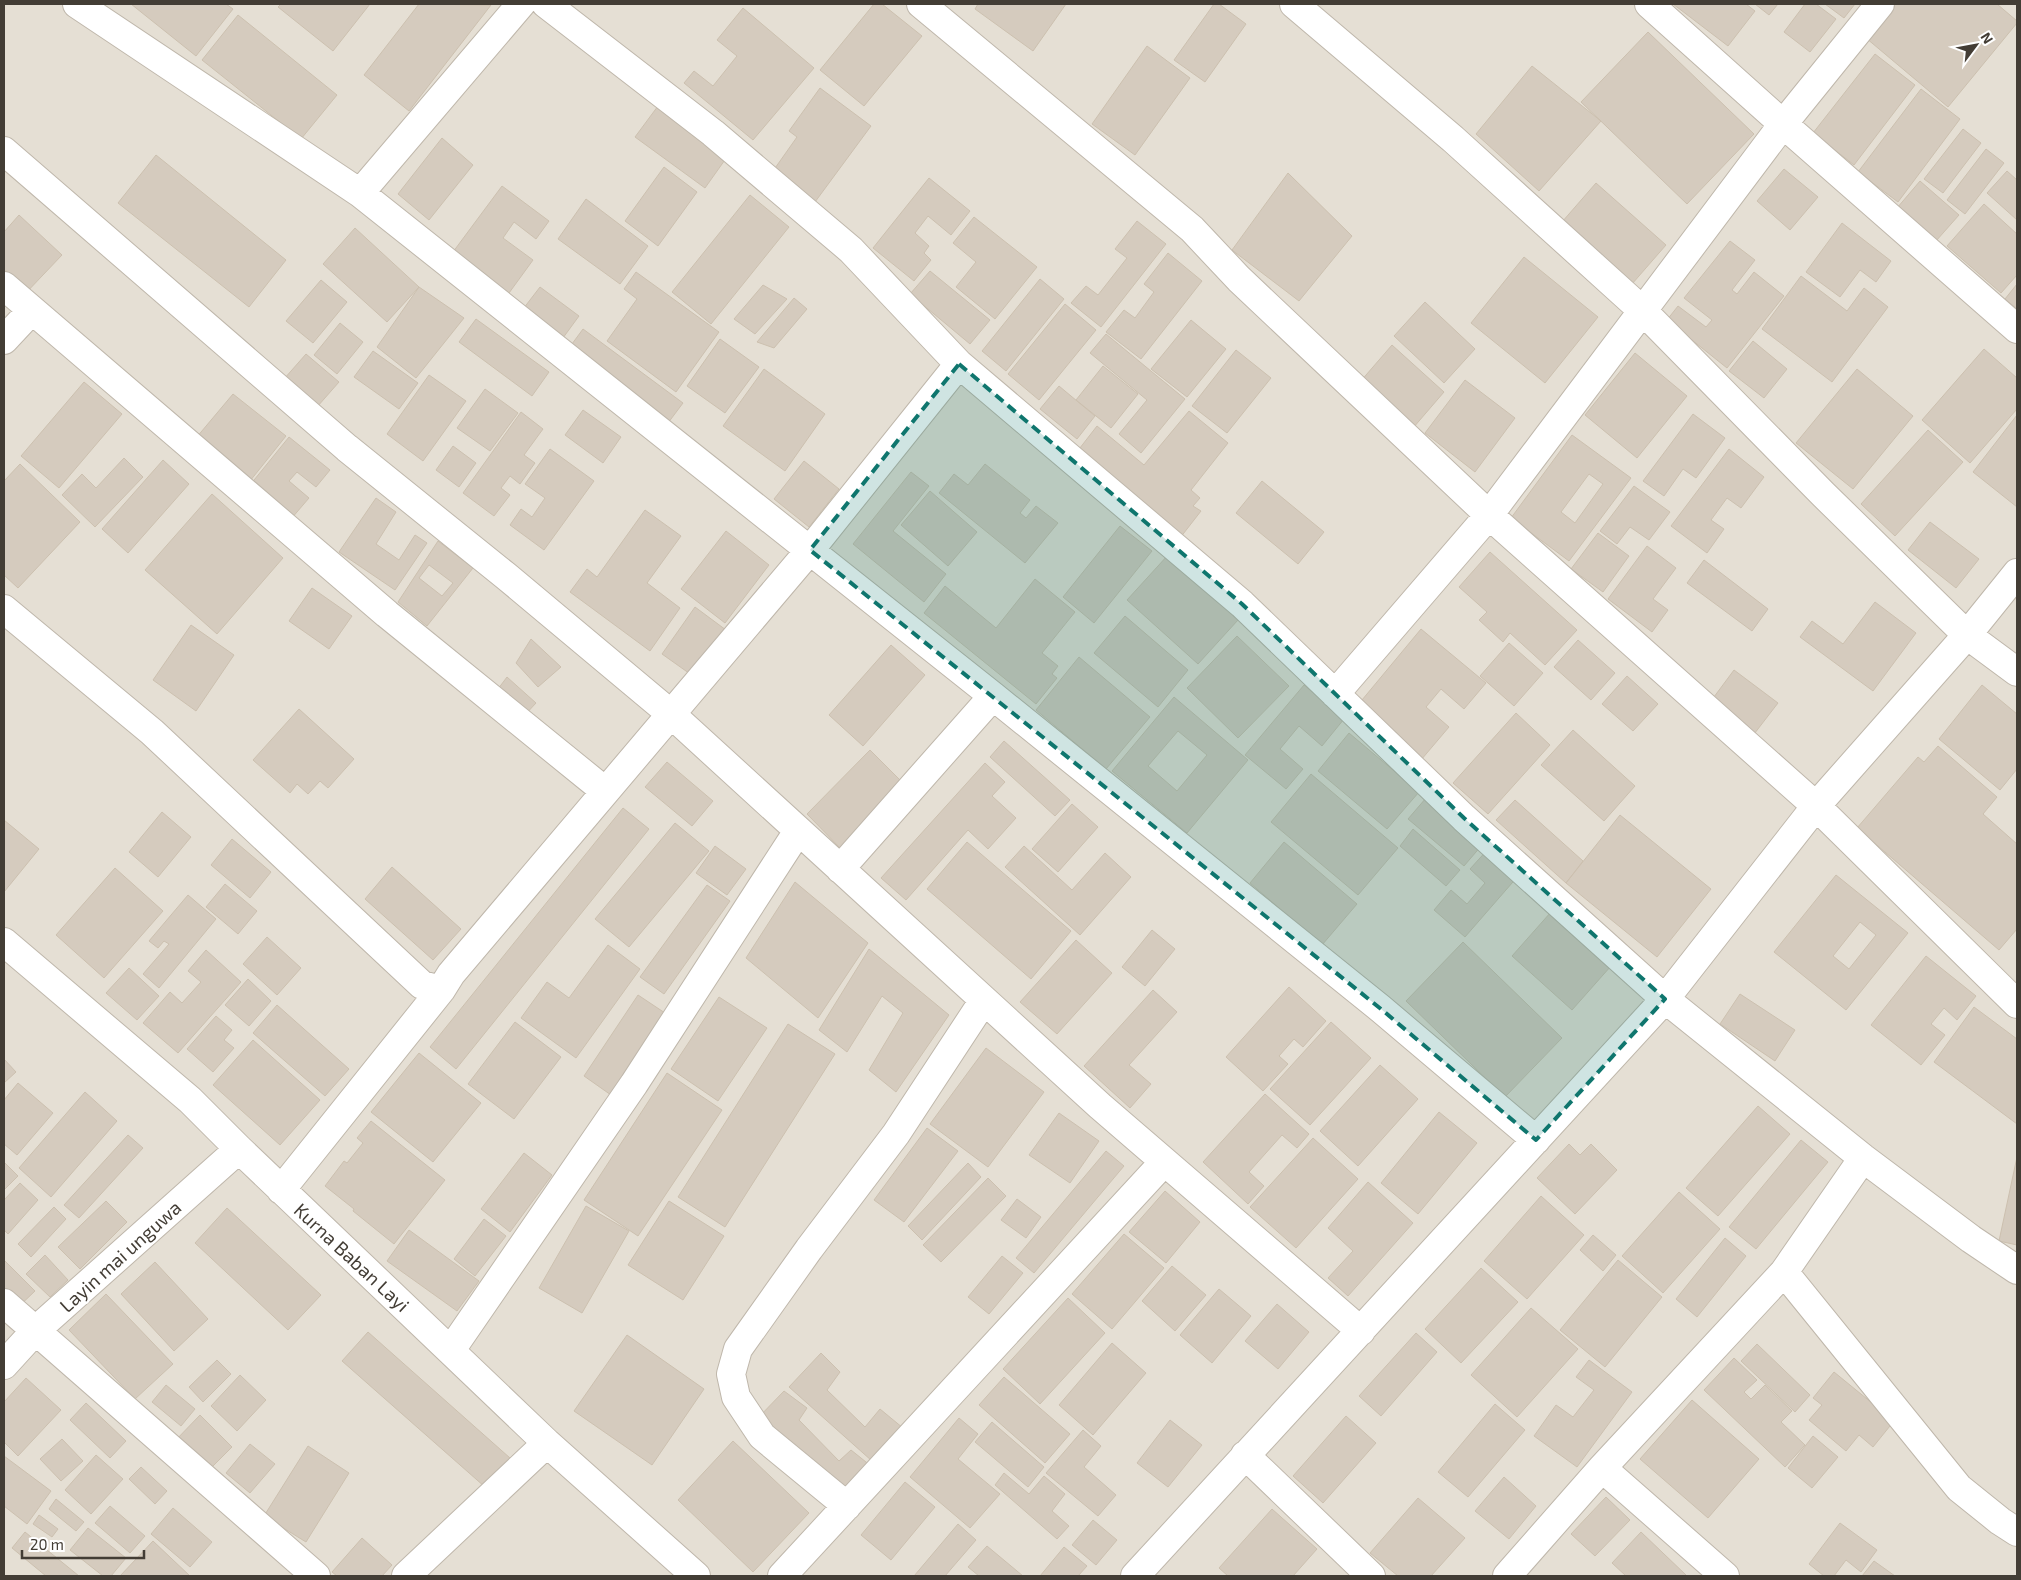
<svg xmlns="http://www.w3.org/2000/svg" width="2021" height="1580" font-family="'Exo 2',sans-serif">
<rect width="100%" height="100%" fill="#f1ede5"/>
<path fill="#e5dfd4" d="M4,4H2017V1576H4Z"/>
<path fill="#d5cbbe" stroke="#ccc0af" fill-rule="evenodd" d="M131,4H226L233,9L196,56Z
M281,4H370L333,51L278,7Z
M419,4L491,5L409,111L364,75Z
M874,4H882L922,36L864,106L820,70Z
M978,4H1066L1033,51L975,9Z
M1214,4H1219L1246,24L1205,82L1174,60Z
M1673,4H1746L1755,11L1728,46Z
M1755,4H1778L1769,15Z
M1805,4H1816L1836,19L1810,52L1784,32Z
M1825,4H1855L1844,18Z
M1894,4H1997L2017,21V23L1948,107L1866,38Z
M743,8L814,68L753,140L684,83L694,71L713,86L737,56L717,40Z
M238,15L337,95L301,139L202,60Z
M1648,32L1754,134L1687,204L1581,102Z
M1147,46L1190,78L1135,155L1092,124Z
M1875,54L1915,85L1854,165L1813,133Z
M1532,66L1601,121L1539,191L1476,134Z
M820,88L871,126L815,202L773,171L797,137L789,131Z
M1921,89L1960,119L1898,202L1858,172Z
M658,106L727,157L705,188L635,137Z
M1963,129L1981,143L1943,193L1924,179Z
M442,138L473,165L429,220L398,194Z
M1986,149L2004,163L1965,214L1947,200Z
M156,155L286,260L249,307L118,203Z
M664,167L697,192L658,246L625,221Z
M1784,169L1818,197L1790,230L1757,201Z
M2007,171L2017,180V220L1987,193Z
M1288,173L1352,236L1299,301L1232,250Z
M929,178L970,211L951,235L928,216L915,233L929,246L924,253L931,260L914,281L873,248Z
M1920,181L1959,215L1936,241L1897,208Z
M1596,183L1666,245L1632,284L1562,222Z
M502,186L549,221L536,239L514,222L503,238L533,260L509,293L453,252Z
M750,195L789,227L711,324L672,292Z
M586,199L648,246L620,284L558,239Z
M1984,204L2017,234V275L2001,293L1947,246Z
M19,215L62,255L23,296L4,279V232Z
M974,217L1037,267L995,319L956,287L976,262L953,243Z
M1137,221L1166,244L1101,327L1071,303L1086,286L1098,295L1127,258L1115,249Z
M1842,223L1891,261L1876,282L1860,270L1840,297L1806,272Z
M355,228L419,287L387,322L323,264Z
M1730,241L1755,260L1732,290L1737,294L1754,272L1784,296L1727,368L1667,320L1678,306L1706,327L1712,320L1684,298Z
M1168,253L1202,281L1141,359L1106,332L1124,310L1135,318L1154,292L1144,284Z
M1524,257L1598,317L1545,383L1471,323Z
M930,271L990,320L970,344L910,294Z
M636,272L719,332L676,392L607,341L637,299L624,289Z
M1801,276L1847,311L1864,288L1888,307L1832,382L1762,329Z
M1040,279L1064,299L1006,371L982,351Z
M321,280L347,302L313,343L286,321Z
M2017,284V309L2005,299Z
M763,285L787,299L755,334L734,319Z
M419,287L464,318L416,378L377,347Z
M540,287L579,316L560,342L520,313Z
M794,298L807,309L774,348L757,342Z
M1425,302L1475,349L1444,383L1394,336Z
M1065,304L1096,330L1039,400L1008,374Z
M476,319L549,372L532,396L459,342Z
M1191,320L1226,349L1187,397L1151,369Z
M340,323L363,342L337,374L314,355Z
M583,329L683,403L668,423L569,348Z
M1106,334L1185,399L1141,453L1119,434L1147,400L1090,353Z
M720,339L759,367L725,413L687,386Z
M1753,341L1787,369L1764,398L1729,371Z
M1392,345L1444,392L1413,428L1360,382Z
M1984,349L2017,378V409L1970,463L1922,420Z
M1236,350L1271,378L1227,433L1192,406Z
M373,351L418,383L399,409L354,377Z
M1635,353L1687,396L1637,458L1585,415Z
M306,354L339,382L317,407L284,379Z
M1103,366L1138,394L1111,428L1076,400Z
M764,369L825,414L785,471L723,426Z
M1857,369L1913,416L1853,489L1796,443Z
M429,375L466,401L423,461L387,434Z
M1465,380L1515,418L1475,472L1425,433Z
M84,382L122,414L59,488L21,456Z
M1059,386L1095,416L1077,439L1040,409Z
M485,389L518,413L490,451L457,428Z
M233,394L286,436L250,481L196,438Z
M583,410L621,437L603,463L565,435Z
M1189,411L1228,443L1191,490L1200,498L1193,506L1201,511L1180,538L1076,453L1097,426L1144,465Z
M521,412L543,429L524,455L535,463L520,484L510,476L501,488L510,495L494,516L463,493Z
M1693,414L1725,438L1696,478L1683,469L1664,496L1643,481Z
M2017,415V507L1973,472Z
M1928,430L1963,462L1895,536L1861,504Z
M1572,435L1631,478L1569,561L1511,518ZM1589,474L1603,484L1575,523L1561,512Z
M289,437L330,470L316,487L297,472L289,481L309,498L291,519L250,485Z
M453,446L476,463L459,487L436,470Z
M550,449L594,481L544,550L510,525L521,509L532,517L545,498L525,484Z
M1729,449L1764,477L1741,508L1727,498L1711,520L1724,529L1707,553L1671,526Z
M124,458L143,477L95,527L62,495L82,474L96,488Z
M163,460L189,484L128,553L102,529Z
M804,461L839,489L809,527L774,499Z
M20,464L80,522L18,588L4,575V481Z
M985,464L1030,500L1020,513L1026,518L1036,506L1058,523L1025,563L939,493L954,474L968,485Z
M911,472L929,486L893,531L946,574L924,602L853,544Z
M1262,481L1324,532L1298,564L1236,513Z
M1634,486L1670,512L1649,540L1630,527L1617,544L1600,531Z
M930,491L977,532L948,566L901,525Z
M212,494L283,558L217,634L145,570Z
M376,498L396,512L376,544L399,560L415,535L427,543L395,590L339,552Z
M645,510L681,536L647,583L680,608L650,651L570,592L587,569L597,577Z
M1930,522L1979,559L1956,588L1908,550Z
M1120,526L1152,551L1094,623L1063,597Z
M726,531L769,565L725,623L681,589Z
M1598,533L1629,556L1603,592L1571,569Z
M438,541L473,568L427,626L398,602ZM429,565L453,583L442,596L419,578Z
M1647,546L1676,568L1653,599L1668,610L1652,632L1608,599Z
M1490,552L1577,630L1545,665L1510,633L1503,642L1479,620L1487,612L1459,587Z
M1168,555L1238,620L1198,664L1127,600Z
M1704,560L1768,609L1752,631L1687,583Z
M1035,579L1075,612L1042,653L1058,666L1052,674L1057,678L1036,704L924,613L945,586L996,628Z
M312,588L352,616L329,649L289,621Z
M1875,602L1916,633L1873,691L1800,637L1812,621L1843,644Z
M695,607L726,630L693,676L662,654Z
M1125,616L1188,670L1158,707L1094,653Z
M191,625L234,655L196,711L153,680Z
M1421,629L1486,683L1464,709L1441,689L1426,707L1449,727L1421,760L1357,706Z
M1237,636L1289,686L1238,738L1187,688Z
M531,639L561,667L538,687L516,663Z
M1578,640L1615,673L1591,700L1554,667Z
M1509,643L1543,673L1514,706L1480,676Z
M891,645L925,675L863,746L829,715Z
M1079,657L1150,717L1106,769L1036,710Z
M1734,670L1778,703L1751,738L1708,705Z
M1627,676L1658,704L1633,731L1602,704Z
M507,677L536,703L523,717L495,693Z
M1304,685L1344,719L1322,746L1299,726L1280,749L1303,769L1286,789L1245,755Z
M1982,685L2017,714V769L2000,790L1939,739Z
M1174,697L1248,760L1187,833L1112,771ZM1178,731L1207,755L1177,791L1148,766Z
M299,709L354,759L328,788L320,781L308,794L297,784L290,793L253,760Z
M1516,713L1550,745L1488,814L1453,783Z
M1573,730L1635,786L1604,821L1541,765Z
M1349,733L1419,792L1387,829L1318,771Z
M1004,741L1070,800L1055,816L990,757Z
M1938,746L1997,797L1983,814L2017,844V929L1999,950L1857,828L1918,757L1924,762Z
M870,750L900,780L842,850L807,814Z
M667,762L713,801L692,826L645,787Z
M985,763L1005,782L992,796L1016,818L988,849L968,830L906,900L881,878Z
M1311,774L1398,848L1358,895L1271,822Z
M1426,798L1482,845L1464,866L1408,819Z
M1515,800L1583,861L1566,883L1496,820Z
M1072,804L1098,827L1058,872L1032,849Z
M623,808L649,829L456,1069L430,1047Z
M162,812L191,837L158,877L129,852Z
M1620,815L1711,889L1657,957L1566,883Z
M4,820L39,849L4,892Z
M675,823L709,851L629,947L595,919Z
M1413,829L1460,870L1446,886L1400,846Z
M232,839L271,872L250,898L211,865Z
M967,842L1071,931L1031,979L927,889Z
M1284,842L1357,904L1322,945L1250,883Z
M715,846L746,869L727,895L696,873Z
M1024,846L1072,890L1105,853L1131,877L1080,935L1005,867Z
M1489,848L1519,875L1465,937L1434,910L1451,890L1467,904L1485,883L1470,869Z
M392,867L461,929L433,960L365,899Z
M115,868L163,911L104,978L56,935Z
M1836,875L1908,933L1846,1010L1774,952ZM1860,922L1876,935L1849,969L1833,956Z
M795,882L868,943L818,1018L746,958Z
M225,884L257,911L238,934L206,907Z
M707,885L730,901L664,994L640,977Z
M188,895L216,919L159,988L143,974L169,944L164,941L158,948L149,941Z
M1551,912L1611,966L1572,1010L1512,956Z
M1152,930L1175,949L1145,986L1122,967Z
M267,937L301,968L277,995L243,964Z
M1076,940L1112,973L1057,1034L1020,1002Z
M1463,942L1562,1038L1505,1097L1406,1001Z
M608,945L640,969L576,1058L521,1018L547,982L569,998Z
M869,949L949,1015L896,1092L869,1070L903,1013L882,996L847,1052L819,1030Z
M206,950L241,982L178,1053L143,1023L170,992L182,1003L201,982L188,971Z
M1926,956L1976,996L1957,1020L1944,1008L1931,1024L1945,1035L1921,1065L1871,1025Z
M129,968L159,996L137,1020L106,993Z
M248,979L271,1001L249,1026L225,1005Z
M1289,987L1326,1021L1303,1047L1294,1039L1279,1056L1288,1064L1263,1091L1226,1057Z
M1153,990L1177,1012L1129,1065L1151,1084L1130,1108L1084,1066Z
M1740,994L1795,1030L1775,1061L1720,1024Z
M638,995L665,1013L611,1095L584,1076Z
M719,997L767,1028L718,1101L671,1069Z
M277,1005L349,1069L325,1096L253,1033Z
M1974,1007L2017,1039V1124L1934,1062Z
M216,1016L232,1030L224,1040L234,1048L213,1072L187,1049Z
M515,1022L561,1057L514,1119L468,1084Z
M1331,1022L1371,1058L1310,1125L1270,1089Z
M788,1024L835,1054L725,1227L678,1197Z
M253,1040L320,1100L280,1145L213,1085Z
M986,1048L1044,1092L988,1167L930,1124Z
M419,1053L481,1103L433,1162L371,1112Z
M4,1059L16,1072L4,1083Z
M1380,1065L1418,1099L1358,1166L1320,1131Z
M667,1073L722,1110L638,1236L584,1200Z
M18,1083L53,1113L17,1155L4,1144V1100Z
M85,1092L117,1121L51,1197L19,1168Z
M1265,1094L1309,1134L1297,1148L1282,1135L1249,1172L1264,1186L1248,1204L1203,1162Z
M1758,1106L1790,1134L1718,1216L1686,1188Z
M1439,1112L1477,1143L1418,1214L1381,1183Z
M1059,1113L1099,1141L1070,1183L1029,1155Z
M371,1121L445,1180L394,1244L353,1211L354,1209L325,1186L344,1161L347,1163L363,1143L357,1138Z
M927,1128L958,1151L904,1222L874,1200Z
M128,1135L143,1148L79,1218L64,1205Z
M1313,1138L1358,1179L1296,1248L1250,1207Z
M1801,1140L1828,1162L1756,1249L1729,1227Z
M1569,1144L1580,1155L1591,1144L1617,1170L1575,1214L1537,1178Z
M1106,1151L1124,1166L1034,1273L1016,1258Z
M524,1153L552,1175L510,1232L481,1209Z
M2017,1157V1245L1999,1241Z
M4,1162L18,1176L4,1190Z
M968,1163L981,1177L922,1240L908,1226Z
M988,1178L1006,1196L941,1262L923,1245Z
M1368,1182L1413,1223L1348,1296L1328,1278L1353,1251L1328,1228Z
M20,1183L38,1200L8,1234L4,1230V1200Z
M1165,1191L1200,1222L1166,1263L1129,1232Z
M1679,1192L1720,1229L1663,1293L1622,1256Z
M1541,1196L1584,1235L1527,1299L1484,1261Z
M1017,1199L1041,1217L1026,1238L1001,1220Z
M106,1201L127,1222L80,1269L58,1247Z
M669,1201L724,1236L683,1300L628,1265Z
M586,1206L629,1231L582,1313L539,1288Z
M54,1207L66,1219L31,1257L18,1244Z
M227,1208L321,1295L288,1330L195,1243Z
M484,1219L506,1236L475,1276L454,1259Z
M409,1230L479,1281L457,1311L387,1261Z
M1124,1234L1164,1268L1112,1329L1072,1294Z
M1593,1235L1616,1255L1603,1271L1580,1250Z
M1725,1238L1746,1256L1697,1317L1676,1299Z
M45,1255L68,1280L50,1297L26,1274Z
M1002,1256L1023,1273L989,1314L968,1297Z
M4,1260L35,1291L14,1311L4,1300Z
M1618,1260L1662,1297L1605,1367L1560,1330Z
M155,1262L208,1319L174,1351L121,1294Z
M1172,1266L1206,1295L1175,1331L1142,1301Z
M1481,1268L1518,1302L1461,1363L1425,1329Z
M1219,1289L1251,1316L1212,1363L1180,1335Z
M106,1294L173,1364L135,1399L69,1330Z
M1068,1298L1105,1333L1040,1404L1003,1369Z
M1277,1304L1309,1332L1278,1369L1245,1341Z
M1531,1308L1578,1349L1517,1417L1471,1375Z
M368,1332L510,1458L485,1487L342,1361Z
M1416,1333L1437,1352L1381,1416L1359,1396Z
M627,1335L704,1389L652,1465L574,1411Z
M1112,1343L1146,1373L1093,1435L1059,1405Z
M1757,1344L1810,1395L1795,1412L1741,1361Z
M821,1353L840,1372L827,1390L865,1427L880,1409L903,1428L872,1461L789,1387Z
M1734,1358L1757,1380L1744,1392L1751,1399L1765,1385L1792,1411L1781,1422L1805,1445L1785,1467L1704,1390Z
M217,1360L231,1374L203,1402L189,1387Z
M1589,1360L1632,1392L1577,1467L1534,1436L1556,1405L1573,1417L1594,1390L1576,1377Z
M1834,1372L1894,1421L1873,1447L1859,1435L1846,1451L1809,1420L1822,1405L1813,1398Z
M240,1375L266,1400L237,1431L211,1406Z
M1004,1377L1070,1434L1045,1463L979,1405Z
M26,1378L61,1410L18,1456L4,1442V1402Z
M166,1385L195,1409L181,1426L152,1402Z
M784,1391L807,1408L799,1420L839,1461L851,1450L871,1466L842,1498L756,1420Z
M1692,1400L1759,1459L1708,1518L1640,1459Z
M86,1403L126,1441L110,1458L70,1420Z
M1495,1404L1525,1430L1468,1497L1438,1472Z
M200,1415L232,1447L205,1474L174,1442Z
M1346,1416L1376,1443L1323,1503L1293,1476Z
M959,1418L978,1434L958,1459L1000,1494L970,1528L910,1477Z
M1170,1420L1202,1445L1168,1487L1137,1463Z
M992,1422L1044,1467L1028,1487L975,1442Z
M1083,1430L1101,1446L1084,1467L1116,1495L1098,1516L1046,1473Z
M1813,1436L1838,1457L1812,1488L1788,1468Z
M62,1439L83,1461L61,1481L40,1459Z
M733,1441L809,1513L753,1572L678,1500Z
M250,1444L275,1464L250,1493L226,1473Z
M308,1446L349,1473L306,1542L264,1516Z
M96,1455L123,1479L91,1514L65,1490Z
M4,1456L51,1491L27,1524L4,1506Z
M141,1467L167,1491L155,1504L129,1479Z
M1004,1473L1029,1494L1044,1476L1065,1494L1052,1511L1069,1526L1057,1539L995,1485Z
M1504,1477L1536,1506L1509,1539L1475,1511Z
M905,1482L935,1507L891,1560L861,1535Z
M1606,1497L1630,1520L1595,1556L1571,1534Z
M1418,1498L1465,1538L1431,1576H1398L1370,1553Z
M56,1499L84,1522L76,1531L49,1509Z
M110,1506L145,1536L130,1553L95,1523Z
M173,1508L212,1542L190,1567L151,1534Z
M1272,1509L1317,1549L1293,1576H1228L1219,1568Z
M39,1515L58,1529L52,1537L33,1524Z
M1093,1520L1117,1540L1096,1565L1072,1545Z
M1840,1523L1877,1550L1861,1572L1846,1560L1834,1576H1824L1809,1564Z
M958,1524L976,1540L945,1576H914Z
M88,1528L126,1558L111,1576H103L70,1550Z
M25,1532L79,1576H46L12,1548Z
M1641,1532L1686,1575L1685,1576H1626L1612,1563Z
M362,1538L392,1565L382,1576H337L332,1572Z
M153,1541L190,1576H120Z
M987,1546L1023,1576H979L968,1567Z
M1064,1547L1087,1566L1078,1576H1040Z
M1874,1561L1895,1576H1862Z"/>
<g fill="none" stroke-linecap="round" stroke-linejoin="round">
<defs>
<path id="minor" d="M77,4L360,193L993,696L1381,1009L1536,1140
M546,4L713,133L851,250L959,364L1242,604L1464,818L1665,999L1863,1158L1971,1239L2017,1270
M921,4L1192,229L1239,279L1489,515L1816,806L2017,1004
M1294,4L1453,139L1643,311L1823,494L1967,635L2017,672
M1649,4L1783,124L2017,329
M4,151L347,448L506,576L671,714L1100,1106L1361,1331
M360,193L521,4
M4,286L387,614L605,791
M4,340L32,310
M4,609L152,732L422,985L441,990
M1335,694L1489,515L1783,124L1880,4
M840,869L993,696
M4,942L190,1100L239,1149L547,1443L696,1576
M281,1190L441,990L451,974L810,550L959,364
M1784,1272L1959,1488L2000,1521L2017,1532
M4,1303L316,1576
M451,1350L634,1084L798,831
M4,1365L35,1331L239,1149
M1245,1455L1371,1576
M1602,1468L1725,1576
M847,1506L762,1436L736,1397L731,1374L738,1349L809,1249L896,1134L984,1000
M406,1576L547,1443
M782,1576L1164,1162
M1135,1576L1665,999L1816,806L1967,635L2017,573
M1507,1576L1602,1468L1784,1272L1863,1158"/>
</defs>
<use href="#minor" stroke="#bfb7ab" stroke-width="30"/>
<use href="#minor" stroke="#fff" stroke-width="28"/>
</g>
<path fill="#0f766e" fill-opacity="0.2" stroke="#0f766e" stroke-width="4" stroke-dasharray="10 6" stroke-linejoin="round" d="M959,364L1242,604L1464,818L1665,999L1536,1140L1381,1009L810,550Z"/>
<g text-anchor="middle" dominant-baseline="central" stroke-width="4.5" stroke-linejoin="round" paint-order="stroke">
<g font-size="19" fill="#433d35" stroke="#fff">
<text transform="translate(120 1256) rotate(-42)">Layin mai unguwa</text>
<text transform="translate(352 1257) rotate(43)">Kurna Baban Layi</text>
</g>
</g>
<rect width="2021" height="1580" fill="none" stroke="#433d35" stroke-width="10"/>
<g transform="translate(1976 45) rotate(58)" stroke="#ffffff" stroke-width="4" paint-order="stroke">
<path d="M0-4L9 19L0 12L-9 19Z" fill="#433d35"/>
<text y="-8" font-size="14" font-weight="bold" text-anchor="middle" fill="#433d35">N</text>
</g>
<path d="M22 1550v8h122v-8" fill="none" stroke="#433d35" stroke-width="2.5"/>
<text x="30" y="1550" font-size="15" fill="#433d35" stroke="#ffffff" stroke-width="4" paint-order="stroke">20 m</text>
</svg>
